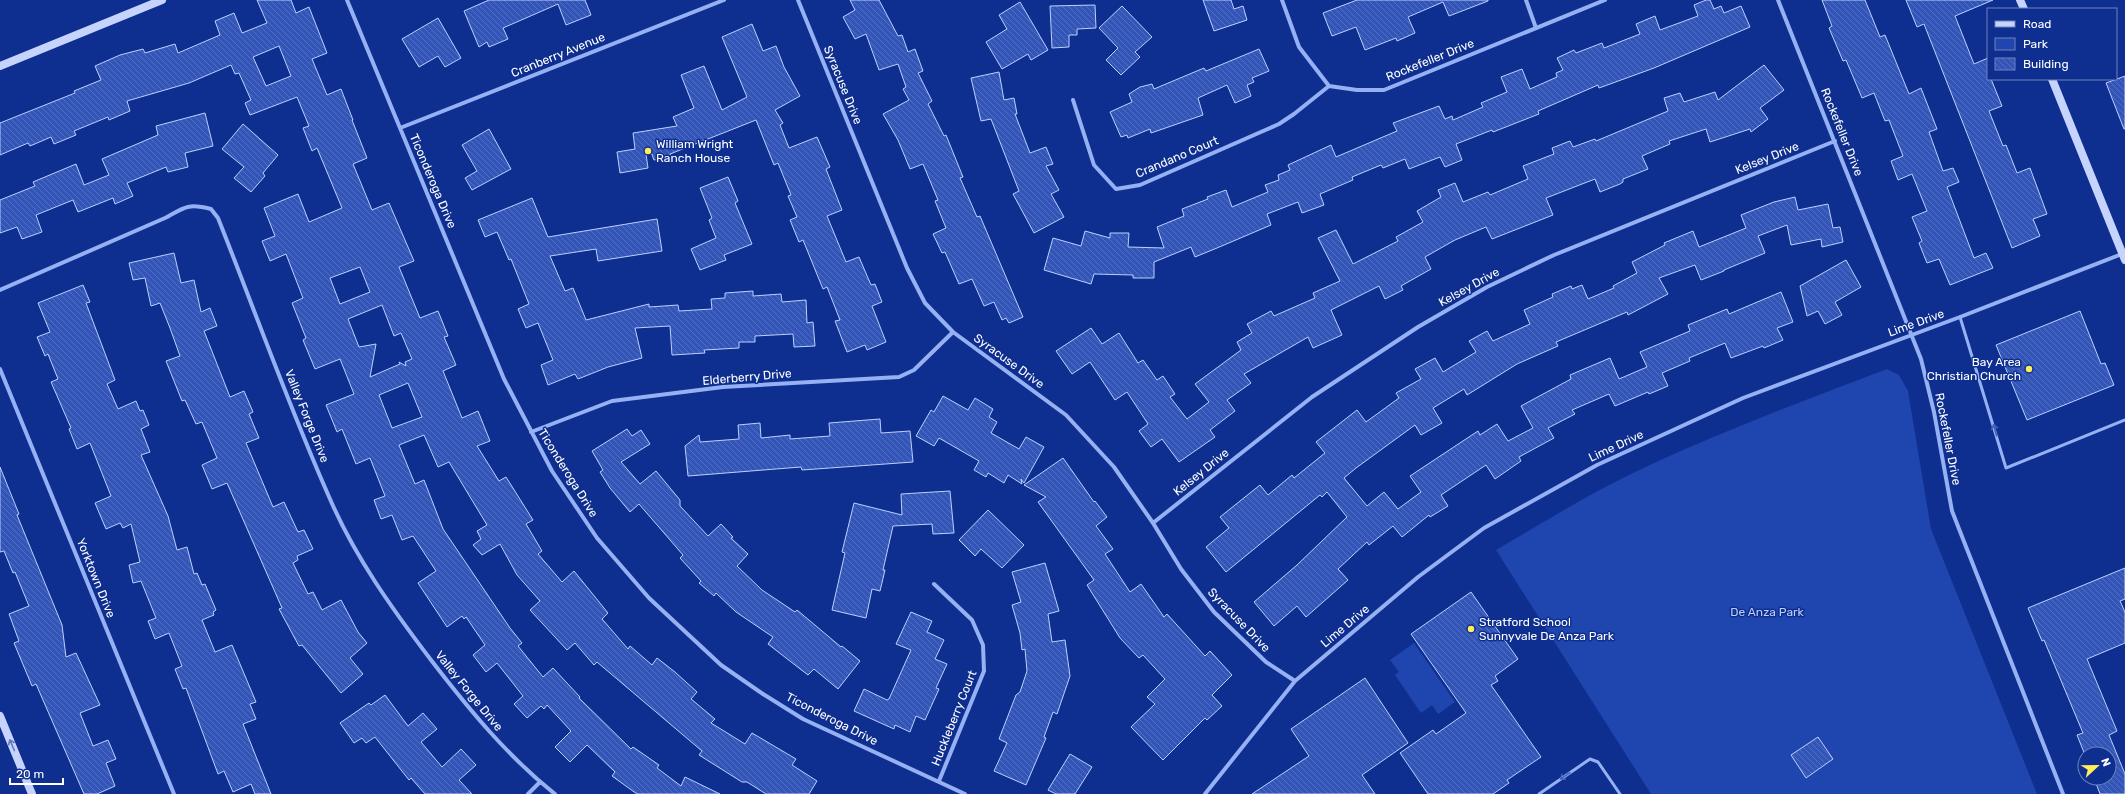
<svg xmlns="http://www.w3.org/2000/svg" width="2125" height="794" font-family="Rubik,sans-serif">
<defs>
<pattern id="building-back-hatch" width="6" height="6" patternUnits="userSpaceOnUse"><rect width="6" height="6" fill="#3255b7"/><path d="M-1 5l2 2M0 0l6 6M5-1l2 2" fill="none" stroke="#516ec2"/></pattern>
</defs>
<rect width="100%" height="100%" fill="#0e2f8f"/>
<path fill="#1f46af" d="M1887,369L1899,375L1908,391L1931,529L2037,794H1651L1496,550C1547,520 1597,489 1652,464C1728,429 1808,399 1887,369Z
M1414,643L1455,702L1438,714L1432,705L1421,713L1395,675L1399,672L1390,660Z"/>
<path fill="url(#building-back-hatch)" stroke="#becffe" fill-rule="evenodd" d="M257,0H291L296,13L309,7L327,53L312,59L327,95L341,89L353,120H352L367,158L353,164L372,210L389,203L414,261L399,267L420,318L438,311L448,336L444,337L456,365L443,371L462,418L478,411L490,441L477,446L499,481L506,477L533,520L526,524L542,551L538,554L562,582L574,571L608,613L602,619L628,649L630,646L652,665L657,658L675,672L697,692L691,699L715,719L711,723L745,744L752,733L796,759L792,765L817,781L809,794H766L747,782H742L699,755L702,751L597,662L594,665L575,643L567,650L530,610L540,601L517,575L500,544L482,555L473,545L481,539L477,531L487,525L449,462L438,467L424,435L399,445L415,484L424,480L443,529L510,628L522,643L518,646L543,677L553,668L580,697L579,698L631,749L633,747L659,765L657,768L681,786L685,777L720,794H637L612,776L615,772L587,745L570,762L555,747L571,731L547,705L544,709L541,706L527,718L514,704L523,696L497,663L486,672L473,655L485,645L466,617L464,619L462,616L447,627L418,583L436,571L413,536L402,540L392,515L381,519L374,500L385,496L370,458L356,464L342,429L337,432L326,405L354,394L340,359L315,369L303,340L306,338L292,303L303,298L286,254L270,261L262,241L275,236L264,208L298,194L309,222L342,208L317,148L312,151L303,128L309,126L297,97L250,115L245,103L251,100L239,73L235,74L231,65L189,83L127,101L130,111L109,120L108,117L74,131L76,135L54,144L51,137L30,146L28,143L0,155V123L75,93L74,91L101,80L95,66L120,55L143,49L145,53L175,44L178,53L220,35L215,21L234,13L242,33L267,23ZM279,46L291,76L266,86L253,57ZM360,267L370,292L340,304L330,278ZM382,305L394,336L401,333L412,359L405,362L406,366L399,362L400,364L370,377L376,344L359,347L348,319ZM408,383L422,417L392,428L379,395Z
M489,0H585L591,15L566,25L558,4L503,28L508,39L489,47L487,42L479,47L464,11Z
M850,0H879L898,36L902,35L908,52L915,49L923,71L918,73L932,101L928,104L944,136L946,135L963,177L960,178L977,217L980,216L1023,317L1009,323L1006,318L1002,320L994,302L984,306L972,279L959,284L945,252L942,253L933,234L946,228L935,201L938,200L923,164L910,169L898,140L883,114L909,100L903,89L906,87L898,64L879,70L866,34L855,39L843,17L855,10Z
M1203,0H1231L1234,9L1243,6L1247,20L1214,31Z
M1357,0H1488V1L1449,16L1443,2L1408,17L1415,33L1397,41L1396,38L1365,50L1356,27L1332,36L1323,13Z
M1706,0H1710L1714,9L1721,6L1724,13L1741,6L1750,27L1654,68L1599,88L1598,85L1538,111L1539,114L1493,132L1492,130L1456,144L1462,160L1445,167L1440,157L1409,169L1405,159L1383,168L1381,165L1352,177L1353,180L1320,194L1324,205L1302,213L1298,202L1267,214L1271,225L1217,248L1195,257L1191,247L1154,262V278H1133V275L1094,274L1091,284L1044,270L1053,238L1081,246L1085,231L1110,238V233H1129L1128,247L1164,248L1157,227L1184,216L1182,209L1208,199L1207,197L1226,190L1232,207L1268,192L1265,185L1279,180L1278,175L1290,170L1288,165L1331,145L1336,157L1397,131L1393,123L1439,106L1445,119L1452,116L1453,120L1483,107L1481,103L1507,92L1501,77L1522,69L1530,89L1557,77L1556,73L1563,70L1557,58L1574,50L1576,53L1602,43L1604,48L1640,34L1636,24L1655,16L1660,30L1698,16L1694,5Z
M1822,0H1865L1880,37L1885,35L1909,94L1921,88L1937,129L1929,132L1943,171L1953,168L1959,182L1947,187L1974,258L1986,253L1993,268L1950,285L1939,259L1927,263L1919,243L1922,241L1912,217L1927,211L1912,174L1898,180L1891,161L1903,156L1889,120L1885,121L1874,93L1862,98L1846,60L1843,61L1829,28L1832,26Z
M1906,0H1993L1955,16L1974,64L1988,58V79H1991L2002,106L1989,111L2003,146L2006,145L2017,173L2030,168L2047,214L2033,219L2040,236L2012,248L1924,24L1917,27Z
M1020,2L1048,50L1031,60L1028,54L1002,69L986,42L1007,29L999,15Z
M1095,5L1096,28L1077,29V35H1069V47L1052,48L1050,6Z
M1122,6L1152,37L1135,52L1140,57L1121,75L1106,60L1118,48L1099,28Z
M438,18L461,58L445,67L438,56L419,67L402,39Z
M752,24L763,51L776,46L784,67L800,96L775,110L783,123L780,125L789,148L817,137L830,167L826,169L842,210L827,216L846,262L859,257L871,285L875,284L882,302L872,306L886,342L867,350L865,345L847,352L835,321L840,320L827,287L823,289L803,240L799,242L790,220L797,217L788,196L791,195L778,163L774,165L756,120L670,154L671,157L654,160L651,152L646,154L648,168L620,173L617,152L635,149L633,133L677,126L673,117L694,108L681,75L704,66L722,110L747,97L722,37Z
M1259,49L1269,71L1252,78L1254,82L1247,85L1251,96L1235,103L1227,85L1198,98L1203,115L1151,133L1150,129L1128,138L1127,135L1121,137L1110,112L1132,102L1129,94L1140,87L1152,84L1154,89L1204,68L1206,71Z
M1764,65L1784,90L1760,108L1768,119L1751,132L1750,129L1710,142L1706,129L1669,141L1670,144L1642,156L1648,169L1623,179V182L1620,184L1600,192L1595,179L1546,198L1553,215L1492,239L1486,227L1455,240L1425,257L1431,269L1401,286L1403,290L1385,299L1379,286L1331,310L1342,335L1313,348L1308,337L1244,374L1251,383L1227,400L1235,411L1210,430L1215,437L1179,462L1162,439L1151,447L1139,431L1148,424L1127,392L1115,400L1090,362L1072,374L1056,351L1091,328L1102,344L1119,333L1138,363L1143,360L1157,380L1163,376L1175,394L1170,397L1187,419L1209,402L1195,384L1241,350L1237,342L1252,333L1247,324L1271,311L1274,316L1315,298L1313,293L1340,281L1318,238L1336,230L1353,264L1398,241L1396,237L1423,222L1417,211L1441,197L1438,190L1455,183L1463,202L1488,192L1490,195L1528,179L1523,166L1554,154L1552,148L1570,141L1573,147L1595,139L1596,141L1668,111L1664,98L1680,93L1684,102L1715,92L1718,100Z
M999,72L1004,100L1014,98L1017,114H1015L1030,153L1046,147L1053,164L1046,166L1059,190L1051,194L1064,217L1034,233L1013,194L1019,191L991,119L981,121L971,78Z
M2125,76V129H2124L2106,83Z
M205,113L213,146L185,153L188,167L168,172L166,167L127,183L133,196L115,204L113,198L78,212L73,200L36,215L42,232L22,239L17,227L0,233V200L35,186L33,182L76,164L84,185L109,175L102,159L158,135L156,126Z
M243,124L278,155L263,173L265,176L251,192L234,178L244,167L222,149Z
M489,129L511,169L472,190L465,178L477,171L462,145Z
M728,177L738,201L735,203L752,244L724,255L726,260L700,270L691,249L716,238L709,220L712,218L700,188Z
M1795,197L1798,210L1828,204L1833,228L1840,227L1843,242L1822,247L1821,239L1791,245L1787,225L1758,236L1765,253L1724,270V271L1701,280L1695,265L1659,278L1668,294L1628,315L1627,312L1556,342L1558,346L1517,364L1467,395L1464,389L1433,408L1442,423L1421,435L1415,425L1356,468L1344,478L1367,506L1384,492L1398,509L1421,492L1410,476L1478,431L1480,435L1497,424L1508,441L1533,428L1521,406L1571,379L1570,375L1610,358L1619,379L1647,367L1640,352L1690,331L1688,325L1727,309L1729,314L1781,292L1793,322L1777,328L1783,340L1764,348L1763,346L1731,358L1725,343L1689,358L1690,361L1662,373L1668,386L1649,394L1648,392L1615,406L1609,394L1572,410L1575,414L1548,428L1554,438L1519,457L1521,461L1495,479L1486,465L1441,495L1448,506L1430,517L1429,515L1402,537L1393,526L1369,545L1367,542L1338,569L1348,580L1306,617L1297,606L1274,626L1254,602L1297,565L1347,517L1327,492L1322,497L1320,495L1226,572L1206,547L1229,528L1220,517L1260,485L1268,495L1292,475L1294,478L1325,453L1316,442L1357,410L1366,422L1399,398L1396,393L1421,379L1415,369L1435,358L1443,372L1476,352L1469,341L1487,331L1493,341L1530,324L1524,310L1553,297L1552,294L1571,286L1572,289L1582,285L1588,299L1614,288L1613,286L1637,273L1632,262L1665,245L1664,243L1693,231L1699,247L1746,228L1741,215L1774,202Z
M532,198L548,237L657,219L662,251L598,261L596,249L550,256L565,291L573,288L586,320L649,304V307L678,305L679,311L712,309L711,299L725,298V293L753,291V296L781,294L782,302L806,300L807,323L813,322L815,346L794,347L793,334L755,336V342H739V348L704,350L705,353L672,355L670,326L635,328L642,358L608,367L578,379L575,374L548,385L541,365L553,360L538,323L526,328L518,309L529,304L511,259L509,260L497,232L485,237L478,220Z
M174,253L181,283L194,280L201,312L210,308L217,326L204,331L230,397L244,391L253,412L249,414L259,438L246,443L273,507L284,502L298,532L304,530L313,549L297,556L298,560L293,563L308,594L313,592L322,610L341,600L358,632L367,643L350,658L363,674L341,693L302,645L299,646L279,609L282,608L227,483L212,489L202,465L217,458L202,422L196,424L185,400L182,401L166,361L180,356L170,328L160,303L151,306L145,278L133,280L129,263Z
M1846,260L1861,287L1835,302L1842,315L1825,324L1818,311L1807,316L1800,286Z
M83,285L90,302L86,303L115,380L107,384L118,409L136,401L140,411L143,410L149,425L141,429L150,452L141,455L168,516L177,550L187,547L194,574L197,573L202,585L205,584L216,610L213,612L214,615L202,620L215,652L232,645L256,702L250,704L256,719L243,724L271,794H255L251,784L233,792L224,771L218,774L186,688L183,689L175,669L182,666L169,633L155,639L148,621L156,618L141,581L133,583L129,565L140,562L131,524L123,528L120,523L106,529L95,503L111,496L90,443L77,449L69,429L71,428L51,382L58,379L48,354L45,356L37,337L50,332L38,303Z
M2080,311L2101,364L2105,363L2114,385L2027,420L1996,345Z
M943,396L968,410L975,398L993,409L989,417L997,422L991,433L1019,449L1026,437L1044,447L1024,483L1021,479L1022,484L1008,475L1004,483L988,473L986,477L974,470L979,461L939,438L934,446L916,436L931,410L934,412Z
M880,419L881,433L910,431L913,462L802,470L801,467L688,476L685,446L699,435L700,442L739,439L738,425L760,423L761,438L790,435V439L830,436L829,423Z
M627,429L632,436L641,430L650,444L621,462L640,484L656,471L680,500V506L708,536L721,524L733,537L731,538L748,554L737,566L762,590L795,612L797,610L841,647L842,646L860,661L838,689L814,669L808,675L768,644L773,637L736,612L716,593L714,596L699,583L701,581L680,558L683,555L639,504L630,512L610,488L600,472L603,470L592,451Z
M1063,458L1094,502L1095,501L1107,517L1096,526L1113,549L1105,554L1130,592L1141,584L1164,617L1167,614L1205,656L1210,651L1232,675L1212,695L1222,706L1207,720L1205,718L1163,760L1131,727L1155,704L1147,697L1165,679L1143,655L1139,658L1120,638L1087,585L1094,580L1038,502L1046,497L1024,485Z
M0,467L19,514L17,515L62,625L66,657L76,653L100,705L80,713L93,746L108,740L116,759L106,763L115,786L97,794H84L36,684L32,686L14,643L19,641L9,614L29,606L15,572L13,573L4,551L0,552Z
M950,491L954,533L933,534L932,524L893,526L883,570H885L880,591L872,589L866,618L832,610L845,553L842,552L854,503L902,515L901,494Z
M988,510L1024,545L1002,568L981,549L975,556L959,540Z
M1045,563L1059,611L1048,614L1052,642L1065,640L1070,676L1057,714L1053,712L1044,737L1046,738L1026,785L994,771L1007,743L999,739L1016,695L1020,692L1027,671L1025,649L1022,650L1020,633L1012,605L1021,602L1012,572Z
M2125,568V599L2120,601L2125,612V643L2087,659L2117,731L2109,735L2125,774V794H2100L2094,778H2109V754L2085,755L2077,735L2083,733L2044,640L2042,641L2028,608Z
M1471,592L1518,659L1495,676L1498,681L1491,685L1541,757L1507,780L1509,783L1493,794H1428L1400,753L1433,730L1436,734L1466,713L1411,634Z
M911,612L932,621L927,632L944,640L935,659L947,664L936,688L939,689L925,720L916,716L910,732L895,725L894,729L854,711L864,689L887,700L889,699L911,650L896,644Z
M1365,678L1408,743L1362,775L1375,794H1252L1309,756L1291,729Z
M385,695L408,726L423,713L437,729L421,742L442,767L461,749L476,765L459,780L472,794H425L411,778L409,780L375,737L366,743L362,738L354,743L340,723L369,703L371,705Z
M1818,737L1833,759L1806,778L1791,755Z
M1070,754L1092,767L1075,794H1056L1048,790Z"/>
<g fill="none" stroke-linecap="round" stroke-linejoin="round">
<path stroke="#96b0f4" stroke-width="3" d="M1960,317L2006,468L2125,420
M1539,794L1590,759L1598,762L1620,794"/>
<path stroke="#96b0f4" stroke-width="4" d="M347,0L504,379L552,471L597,538L649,598L721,665L763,694L803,719L965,794
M798,0L907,268L925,303L953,332L1066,415L1114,467L1153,523L1181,569L1214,612L1266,662L1295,681
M1282,0L1299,47L1329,86L1357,90H1384L1605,0
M1526,0L1536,28
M1778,0L1921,359L1934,412L1952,511L2063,794
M1073,100L1094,165L1116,189L1140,185L1279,124L1294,114L1329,86
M400,128L724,0
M0,290L165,218C185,207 188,203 211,209L218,218C255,311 289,407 330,499C355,557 393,610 431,660C468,708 507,756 555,794
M0,369L174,794
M531,432L612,401L723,387L899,377L914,370L953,332
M1153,523L1312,397L1418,327L1487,287L1554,255L1835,141
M934,584L972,620L983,645L984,671L939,781
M528,794L540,782
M1205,794L1295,681L1418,577L1484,528L1597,465L1743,398L1960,317L2122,254"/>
<path stroke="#c6d4fd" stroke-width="8" d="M2020,0L2024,9
M0,66L162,0
M2052,79L2125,260
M0,716L32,794"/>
</g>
<defs><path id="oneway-shaft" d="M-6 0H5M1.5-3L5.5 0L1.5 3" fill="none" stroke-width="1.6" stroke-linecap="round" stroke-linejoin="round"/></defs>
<g stroke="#4463b7">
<use href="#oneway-shaft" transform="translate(1995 430) rotate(-106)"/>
<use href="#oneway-shaft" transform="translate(1565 776) rotate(146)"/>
</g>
<use stroke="#6179c0" href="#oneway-shaft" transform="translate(12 745) rotate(-113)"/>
<g fill="#ffed59" stroke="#0e2f8f" stroke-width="1.5">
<circle cx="648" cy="151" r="4"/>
<circle cx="2029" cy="369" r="4"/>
<circle cx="1471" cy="629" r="4"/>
</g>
<g text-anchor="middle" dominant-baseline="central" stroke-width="3" stroke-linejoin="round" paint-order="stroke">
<g font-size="12" fill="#fff" stroke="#0e2f8f">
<text transform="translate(558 55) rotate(-22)">Cranberry Avenue</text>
<text transform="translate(1430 60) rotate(-22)">Rockefeller Drive</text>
<text transform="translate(843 85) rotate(68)">Syracuse Drive</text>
<text transform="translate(1842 132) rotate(68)">Rockefeller Drive</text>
<text transform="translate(1177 157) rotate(-23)">Crandano Court</text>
<text transform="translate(1767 158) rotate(-22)">Kelsey Drive</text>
<text transform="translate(433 181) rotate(67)">Ticonderoga Drive</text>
<text transform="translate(1469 287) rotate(-29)">Kelsey Drive</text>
<text transform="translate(1916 323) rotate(-20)">Lime Drive</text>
<text transform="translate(1009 361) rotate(36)">Syracuse Drive</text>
<text transform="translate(747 377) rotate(-5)">Elderberry Drive</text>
<text transform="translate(307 416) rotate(68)">Valley Forge Drive</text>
<text transform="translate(1948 439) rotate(79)">Rockefeller Drive</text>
<text transform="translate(1616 446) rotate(-25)">Lime Drive</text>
<text transform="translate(1201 472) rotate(-39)">Kelsey Drive</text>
<text transform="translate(568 473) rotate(58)">Ticonderoga Drive</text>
<text transform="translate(96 578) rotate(68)">Yorktown Drive</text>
<text transform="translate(1239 620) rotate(46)">Syracuse Drive</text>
<text transform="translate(1345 626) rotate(-40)">Lime Drive</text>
<text transform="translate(469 691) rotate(51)">Valley Forge Drive</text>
<text transform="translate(954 718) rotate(-68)">Huckleberry Court</text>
<text transform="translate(832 719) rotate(27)">Ticonderoga Drive</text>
</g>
<g font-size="12" fill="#fff" stroke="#0e2f8f" text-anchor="start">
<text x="656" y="144">William Wright<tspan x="656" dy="14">Ranch House</tspan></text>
<text x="2021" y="362" text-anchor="end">Bay Area<tspan x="2021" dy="14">Christian Church</tspan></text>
<text x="1479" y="622">Stratford School<tspan x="1479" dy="14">Sunnyvale De Anza Park</tspan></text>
</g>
<g font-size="12" fill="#becffe" stroke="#0e2f8f">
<text x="1767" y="612">De Anza Park</text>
</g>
</g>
<rect x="1987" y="8" width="130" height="72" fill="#0e2f8f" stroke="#6e82bc"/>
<rect x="1995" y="21" width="20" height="6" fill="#c6d4fd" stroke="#6e82bc"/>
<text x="2023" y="28" font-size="12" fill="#ffffff">Road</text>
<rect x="1995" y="38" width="20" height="12" fill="#1f46af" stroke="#6e82bc"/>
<text x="2023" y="48" font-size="12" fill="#ffffff">Park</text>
<rect x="1995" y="58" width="20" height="12" fill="url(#building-back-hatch)" stroke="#6e82bc"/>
<text x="2023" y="68" font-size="12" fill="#ffffff">Building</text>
<g transform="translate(2097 766) rotate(68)"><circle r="19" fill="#0e2f8f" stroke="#6e82bc"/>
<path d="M0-3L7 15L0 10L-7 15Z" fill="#ffed59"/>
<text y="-6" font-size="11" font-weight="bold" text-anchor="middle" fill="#ffffff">N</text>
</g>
<path d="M10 778v6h53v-6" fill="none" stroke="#ffffff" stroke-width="2"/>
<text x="16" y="778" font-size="12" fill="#ffffff" stroke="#0e2f8f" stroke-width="3" paint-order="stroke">20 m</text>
</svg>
